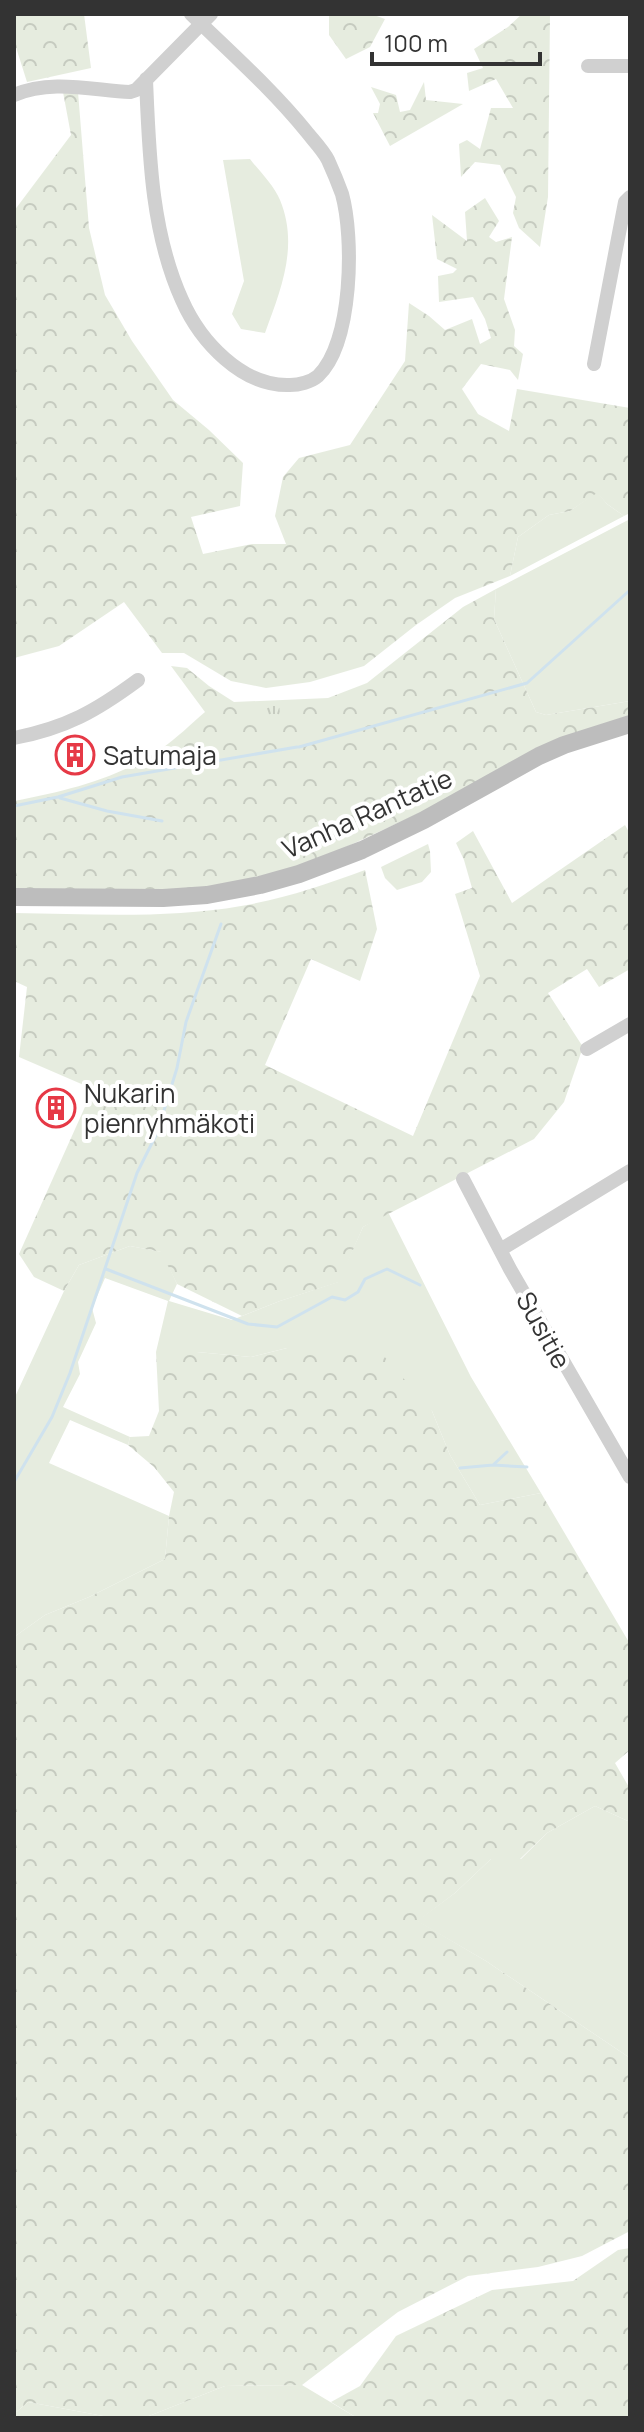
<svg xmlns="http://www.w3.org/2000/svg" width="644" height="2432" font-family="Manrope,sans-serif">
<defs>
<pattern id="forest-crowns" width="20" height="18" patternUnits="userSpaceOnUse" patternTransform="scale(2)"><rect width="20" height="18" fill="#e6ecdf"/><path d="M2 6a3 3 0 1 1 6 0M12 15a3 3 0 1 1 6 0" fill="none" stroke="#c6cbc0"/></pattern>
<pattern id="park-tufts" width="24" height="20" patternUnits="userSpaceOnUse" patternTransform="scale(2)"><rect width="24" height="20" fill="#e6ecdf"/><path d="M3 7l-1-3M5 7V3M7 7l1-3M15 17l-1-3M17 17v-4M19 17l1-3" fill="none" stroke="#c6cbc0"/></pattern>
</defs>
<rect width="100%" height="100%" fill="#fff"/>
<path fill="#e6ecdf" d="M250,159C259,171 274,185 280,200C299,246 281,289 265,333L241,329L232,314L244,281L223,160Z
M597,492L607,504L624,516L510,576L518,537L549,515L570,511Z
M630,519V701L546,715L536,712L494,619L496,589Z
M388,1212L471,1377L541,1493L480,1505L450,1455L432,1411L287,1348L251,1357L197,1352H156L168,1301L105,1278L92,1308L96,1323L78,1362L80,1374L63,1407L130,1437L128,1445L70,1420L49,1463L169,1516L165,1559L89,1597L45,1615L14,1637V1399L64,1291L79,1265L130,1246L162,1252L177,1284L169,1301L232,1320L280,1301L338,1282L363,1227Z
M595,1806L630,1822V2058L486,1961L417,1921L455,1893L491,1859H521L547,1833Z
M302,2385L357,2418H144L225,2386Z
M28,2402L114,2418H14V2414Z"/>
<path fill="url(#forest-crowns)" d="M14,14H84L91,68L27,82L14,41Z
M329,14H371L385,19L370,47L346,59L329,35Z
M522,14H550L548,197L540,247L519,228L513,213L516,197L500,165L475,162L461,177L459,144L467,140L480,149L491,108H513L496,79L469,91L467,73L483,68L474,49L508,27Z
M424,82L426,100L463,104L390,146L373,113H378L380,104L371,87L396,95L400,112L410,110Z
M63,92H78L89,228L105,295L132,341L173,400L209,430L243,463L240,506L191,517L203,554L252,544H286L275,516L283,477L299,458L350,445L405,361L409,303L429,316L445,330L472,319L480,344L491,338L485,319L473,297L439,302L438,276L453,273L457,269L437,259L432,215L467,241L465,212L485,198L499,221L489,237L496,242L512,237L504,299L515,330L514,346L523,354L518,380L510,370L481,364L462,389L478,414L509,431L517,389L630,408V513L624,516L607,504L597,493L570,511L549,515L518,537L510,576L455,598L416,625L364,666L310,682L266,688L231,681L184,653H162L124,602L59,646L14,658V211L71,135Z
M496,589L494,619L536,712L546,715L630,701V716L320,859L236,887L151,890H14V801C66,791 117,779 161,749C177,738 191,724 205,712L171,666L187,668L209,686L234,702L328,698L367,683L463,607Z
M625,825L630,834V969L599,987L587,969L548,993L583,1047L564,1102L534,1139L363,1227L339,1282L280,1301L242,1316L177,1284L161,1252L130,1246L79,1265L64,1291L34,1277L19,1254L93,1089L19,1057L27,987L14,981V913C88,914 168,919 241,906C283,899 325,885 365,870L377,929L360,981L311,959L265,1065L413,1136L480,976L455,894L472,888L464,860L456,843L473,831L512,903Z
M428,844L430,851L431,872L422,882L397,890L385,878L381,867Z
M328,1346L383,1355L432,1411L450,1455L480,1505L541,1493L630,1644V1750L615,1763L630,1789V1822L595,1806L547,1833L520,1859H491L455,1893L418,1921L486,1961L630,2058V2231L582,2256L538,2267L468,2276L398,2312L302,2385L225,2386L144,2418H114L28,2402L14,2414V1637L45,1615L89,1597L165,1559L169,1516L174,1492L154,1467L128,1445L130,1437L149,1436L159,1411L156,1352H197L251,1357L287,1348Z
M630,2248V2418H357L331,2402L360,2386L396,2336L492,2290L573,2281L618,2250Z"/>
<path fill="url(#park-tufts)" d="M262,703H279L281,727H260L259,723H246L244,706Z"/>
<g fill="none" stroke-linecap="round" stroke-linejoin="round">
<path stroke="#cfe2ee" stroke-width="3" d="M299,747L527,683L630,590
M60,798L107,811L162,821
M14,806L58,797L122,777L297,747
M106,1269L248,1324L277,1327L332,1297L345,1300L358,1292L365,1279L387,1269L420,1285
M493,1465L507,1452
M460,1468L493,1465L527,1467
M14,1482L52,1417L70,1373L137,1173L157,1133L177,1068L186,1022L221,924"/>
<path stroke="#d0d0d0" stroke-width="14" d="M588,66H630
M146,79C149,152 151,232 182,300C200,341 242,387 290,385C299,385 311,382 318,376C353,343 354,237 342,194C338,183 333,171 328,160C323,150 313,140 306,131C272,89 230,52 191,14
M14,95C51,79 92,90 130,92L136,90L211,14
M594,364L625,202L630,197
M14,738C66,728 96,711 138,680
M587,1049L630,1024
M463,1179L510,1269L630,1477
M500,1250L630,1171"/>
<path stroke="#bdbdbd" stroke-width="18" d="M14,897L163,898L207,895L260,885L299,874L362,850L424,820L539,756L564,745L630,724"/>
</g>
<defs>
<symbol id="building-ring" viewBox="-11 -11 22 22"><circle r="9.5" fill="#fff" stroke="#e63946" stroke-width="1.5"/><path d="M-4-6H4V6H1V3H-1V6H-4ZM-2.5-4.3h1.7v1.8h-1.7ZM.8-4.3h1.7v1.8H.8ZM-2.5-1h1.7V.8h-1.7ZM.8-1h1.7V.8H.8Z" fill="#e63946"/></symbol>
</defs>
<g fill-rule="evenodd">
<use href="#building-ring" x="53" y="733" width="44" height="44"/>
<use href="#building-ring" x="34" y="1086" width="44" height="44"/>
</g>
<g text-anchor="middle" dominant-baseline="central" stroke-width="8" stroke-linejoin="round" paint-order="stroke">
<g font-size="26" fill="#333" stroke="#fff" text-anchor="start">
<text x="103" y="755">Satumaja</text>
<text x="84" y="1093">Nukarin<tspan x="84" dy="30">pienryhmäkoti</tspan></text>
</g>
<g font-size="26" fill="#333" stroke="#fff">
<text transform="translate(367 813) rotate(-24)">Vanha Rantatie</text>
<text transform="translate(544 1330) rotate(61)">Susitie</text>
</g>
</g>
<rect width="644" height="2432" fill="none" stroke="#333333" stroke-width="32"/>
<path d="M372 52v12h168v-12" fill="none" stroke="#333333" stroke-width="4"/>
<text x="384" y="52" font-size="24" fill="#333333" stroke="#ffffff" stroke-width="6" paint-order="stroke">100 m</text>
</svg>
